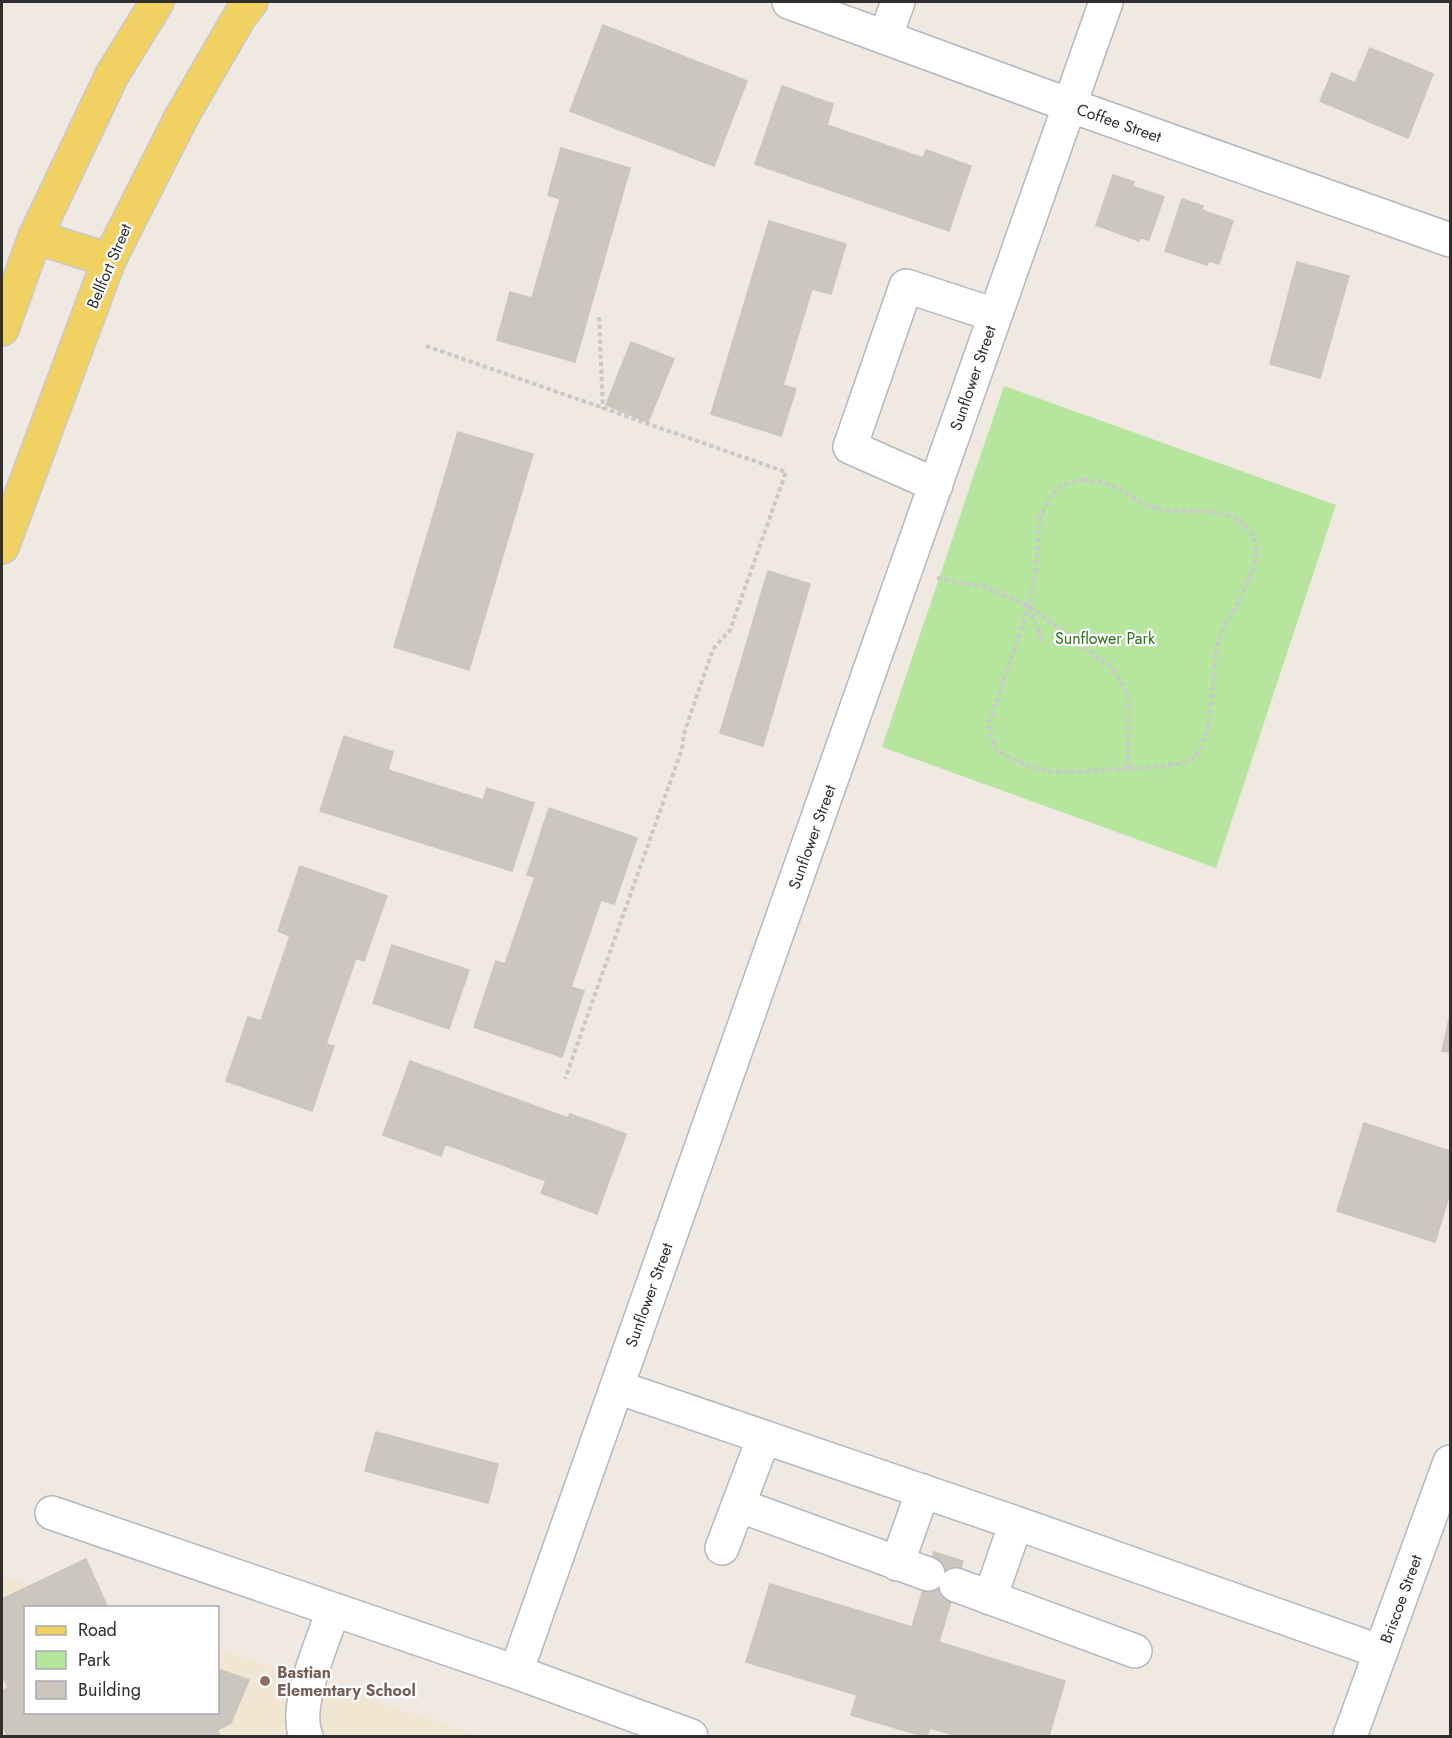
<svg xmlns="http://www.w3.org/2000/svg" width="1452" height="1738" font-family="Jost,sans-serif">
<rect width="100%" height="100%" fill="#efe9e1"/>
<path fill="#f0e6d1" d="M2,1576L95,1607L26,1608V1712H218V1649L480,1736H2Z"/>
<path fill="#b6e59e" d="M1004,386L1336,505L1216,868L882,747Z"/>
<path fill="#cbc7bf" stroke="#cbc5ba" stroke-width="1.5" d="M603,25L747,81L714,166L570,111Z
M1370,48L1433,74L1408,138L1320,101L1332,73L1355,83Z
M782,86L833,104L827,125L923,158L926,150L971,166L949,231L755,164Z
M561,148L630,168L575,362L497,340L510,292L532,298L560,199L548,195Z
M1113,175L1134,182L1132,186L1164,197L1149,240L1140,237L1139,241L1096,225Z
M1182,199L1203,206L1202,210L1233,221L1219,264L1209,261L1207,265L1165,251Z
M769,221L846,244L831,294L812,289L783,385L796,389L781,436L711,414Z
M1297,262L1349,276L1320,378L1270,364Z
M631,342L674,359L648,422L606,405Z
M458,432L533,454L469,670L394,647Z
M768,571L810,584L763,746L720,733Z
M344,736L393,752L388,770L483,800L487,788L534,803L512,871L320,811Z
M549,808L637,838L614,904L601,900L571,987L584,991L562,1057L474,1027L496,961L505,964L535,877L527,875Z
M300,866L387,896L364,961L356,958L326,1044L334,1046L312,1111L226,1081L248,1017L261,1021L290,936L278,931Z
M392,945L469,970L449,1029L373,1003Z
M1450,1015V1052L1442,1051Z
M410,1061L568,1118L570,1114L626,1134L597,1214L541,1193L546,1181L445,1144L441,1156L383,1135Z
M1364,1123L1450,1151V1193L1435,1242L1337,1211Z
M376,1432L498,1464L488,1503L365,1471Z
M934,1552L963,1561L939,1642L1065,1681L1049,1736H958L930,1728L927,1736H923L851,1715L857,1695L746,1662L770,1584L912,1627Z
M86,1559L108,1608H26V1680L8,1688L2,1673V1599Z
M218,1669L249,1680L231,1723L217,1730L220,1736H7L2,1724V1691L26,1680V1712H218Z"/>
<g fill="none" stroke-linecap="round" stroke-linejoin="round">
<defs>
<path id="minor" d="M789,2L1069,105L1450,240
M885,37L898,2
M936,485L850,447L906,286L995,315
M617,1387L1016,1523L1381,1652
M738,1505L928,1574
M52,1513L516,1672L691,1736
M722,1548L764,1437
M897,1564L923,1491
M956,1585L1135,1651
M990,1598L1016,1523
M516,1672L1106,2
M306,1736C293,1706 323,1642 333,1611
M1350,1736L1450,1462"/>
<path id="major" d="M35,237L109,260
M2,329L35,237L112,75L157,2
M2,547L109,260L182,116L240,16L251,2"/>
</defs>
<use href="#minor" stroke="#b4b7c1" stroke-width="36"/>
<use href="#major" stroke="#c9c9c9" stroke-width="36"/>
<path stroke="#c9c9c9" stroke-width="4" stroke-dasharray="4.5 3" stroke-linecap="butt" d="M599,317L603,409
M426,346L786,472L730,630L713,649L684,733L682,749L565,1079
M1083,480C1091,481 1099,481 1106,483C1124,489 1140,505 1159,509C1189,515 1227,502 1249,530C1274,559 1226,615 1218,643C1210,672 1216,742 1191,760C1180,768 1067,773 1050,771C1030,768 1013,760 996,750L988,726L1029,606L1036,568L1040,519L1050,496L1064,484Z
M937,578L985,587L1029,606L1113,669L1125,689L1129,705L1128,769
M1029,607L1043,643"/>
<use href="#minor" stroke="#fff" stroke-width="33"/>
<use href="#major" stroke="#f2d163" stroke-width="33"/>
</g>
<circle fill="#8d6e63" stroke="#fff" stroke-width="2" cx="265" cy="1681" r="6"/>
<g text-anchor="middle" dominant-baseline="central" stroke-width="4.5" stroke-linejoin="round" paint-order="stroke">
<g font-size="16" fill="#2e2e2e" stroke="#fff">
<text transform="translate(1119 123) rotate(19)">Coffee Street</text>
<text transform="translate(109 266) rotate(-67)">Bellfort Street</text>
<text transform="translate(973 378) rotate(-71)">Sunflower Street</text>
<text transform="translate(812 837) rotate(-70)">Sunflower Street</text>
<text transform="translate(649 1295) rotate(-70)">Sunflower Street</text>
<text transform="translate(1401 1599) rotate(-70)">Briscoe Street</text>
</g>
<g font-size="16" fill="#2c6e1b" stroke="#fff">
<text x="1105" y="638">Sunflower Park</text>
</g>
<g font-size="16" font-weight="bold" fill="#785e54" stroke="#fff" text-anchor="start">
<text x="277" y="1672">Bastian<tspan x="277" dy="18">Elementary School</tspan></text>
</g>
</g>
<rect width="1452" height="1738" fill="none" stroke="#2e2e2e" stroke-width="6"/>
<rect x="24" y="1606" width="195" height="108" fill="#ffffff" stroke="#ababab" stroke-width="1.5"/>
<rect x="36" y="1626" width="30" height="9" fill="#f2d163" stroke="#ababab" stroke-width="1.5"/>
<text x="78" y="1636" font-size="18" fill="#2e2e2e">Road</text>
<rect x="36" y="1651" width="30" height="18" fill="#b6e59e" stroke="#ababab" stroke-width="1.5"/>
<text x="78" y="1666" font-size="18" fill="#2e2e2e">Park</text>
<rect x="36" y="1681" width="30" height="18" fill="#cbc7bf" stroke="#ababab" stroke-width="1.5"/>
<text x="78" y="1696" font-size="18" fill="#2e2e2e">Building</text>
</svg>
